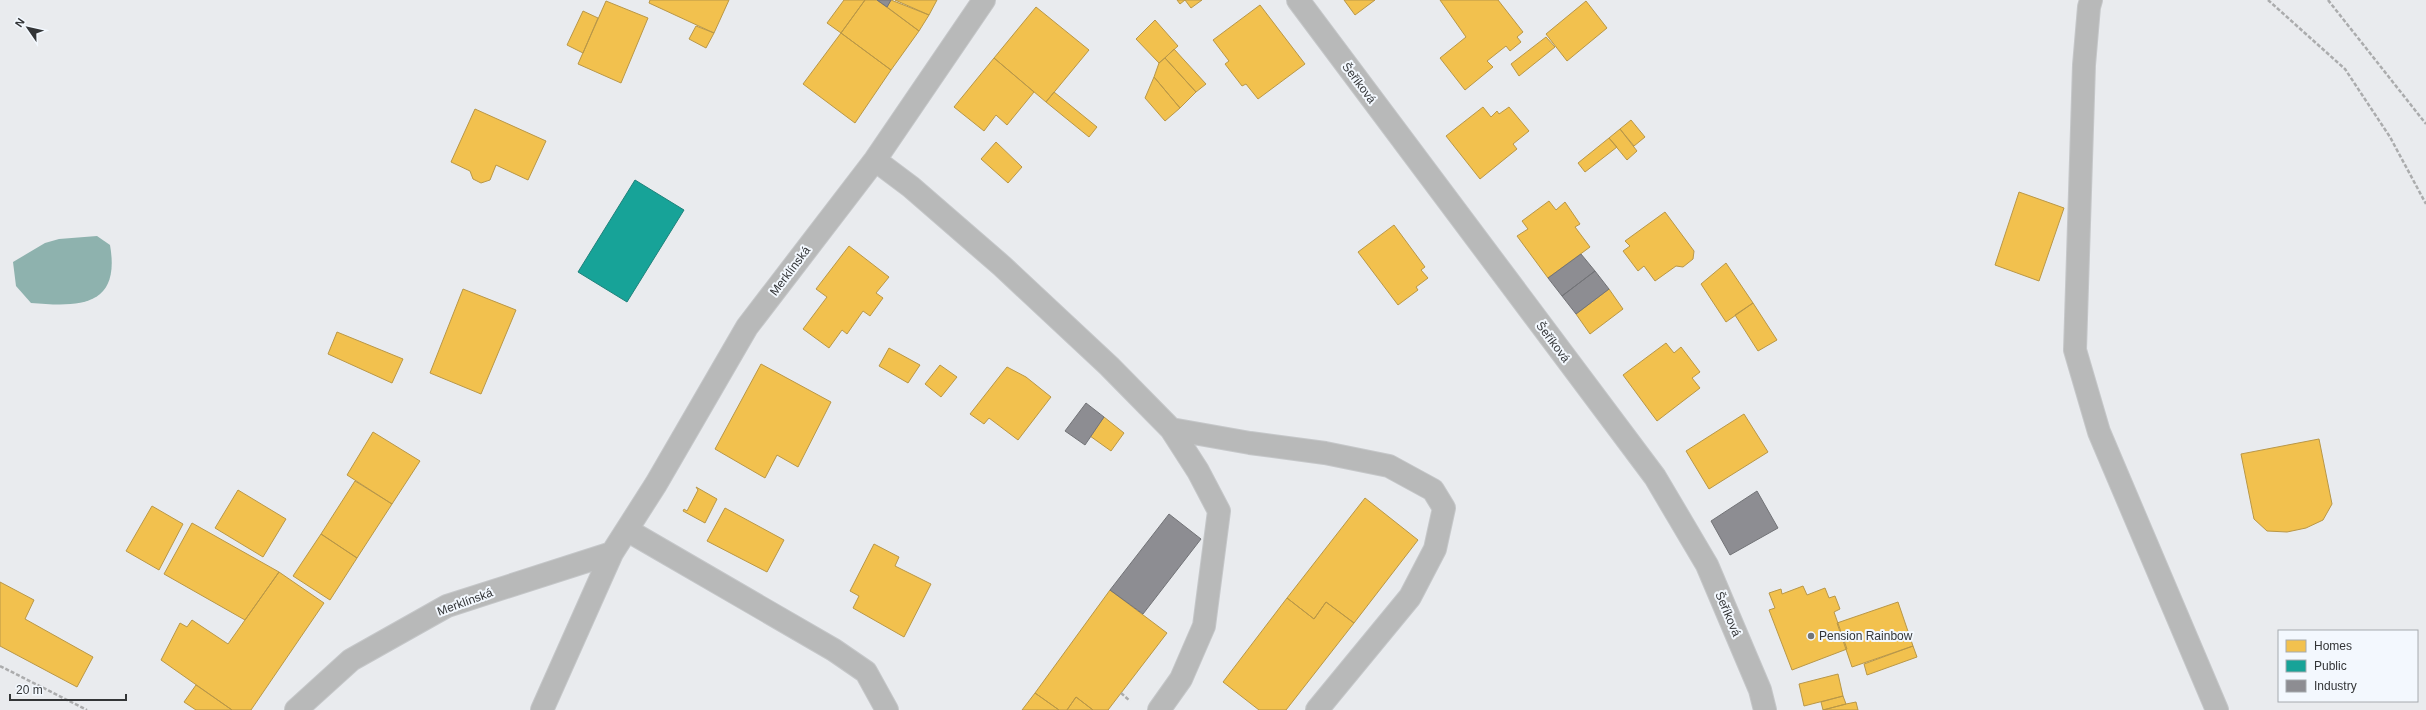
<svg xmlns="http://www.w3.org/2000/svg" width="2426" height="710" font-family="Helvetica,sans-serif">
<rect width="100%" height="100%" fill="#e9ebee"/>
<path fill="#8eb2ae" d="M97,236L110,245C121,308 78,307 31,303L16,286L13,262L45,243L59,239Z"/>
<path fill="#f2c14e" stroke="#b99747" d="M650,0H729L714,33L649,3Z
M844,0H865L841,33L827,23Z
M865,0H877L919,31L891,70L841,33Z
M891,0L929,15L919,31L887,7Z
M895,0H937L929,15Z
M1177,0H1202L1191,8L1185,0L1180,4Z
M1344,0H1375L1355,15Z
M1440,0H1498L1523,32L1517,37L1521,42L1510,51L1506,46L1487,61L1493,67L1465,90L1440,58L1466,37Z
M606,1L648,18L621,83L578,64Z
M1586,1L1607,28L1567,61L1546,34Z
M1260,5L1305,64L1258,99L1246,84L1242,86L1225,64L1229,61L1213,40Z
M1036,7L1089,50L1046,102L994,58Z
M583,11L598,18L583,53L567,45Z
M1155,20L1178,46L1159,63L1136,39Z
M696,26L714,33L706,48L689,39Z
M841,33L891,70L855,123L803,84Z
M1546,37L1555,47L1519,76L1511,64Z
M1174,49L1206,84L1196,92L1165,58Z
M994,58L1034,92L1007,125L996,115L984,131L954,107Z
M1165,58L1196,92L1180,108L1154,77L1159,63Z
M1154,77L1180,108L1165,121L1145,98Z
M1054,92L1097,127L1089,137L1046,102Z
M1483,107L1491,117L1497,111L1499,114L1509,107L1529,131L1513,144L1517,149L1480,179L1446,136Z
M475,109L546,141L528,180L496,165L490,180L481,183L473,179L470,171L451,162Z
M1631,120L1645,137L1634,146L1620,129Z
M1620,129L1637,151L1627,160L1609,138Z
M1609,138L1617,147L1585,172L1578,163Z
M996,142L1022,167L1008,183L981,159Z
M2019,192L2064,208L2039,281L1995,265Z
M1549,201L1556,210L1565,202L1580,224L1575,227L1590,247L1548,278L1517,236L1528,229L1522,221Z
M1665,212L1694,251L1693,259L1683,267L1676,266L1655,281L1644,266L1638,271L1623,251L1630,246L1625,241Z
M1394,225L1425,267L1421,270L1428,278L1416,287L1418,290L1398,305L1358,252Z
M849,246L889,277L876,293L883,298L870,316L863,311L847,334L842,330L829,348L803,329L827,297L816,289Z
M1726,263L1753,303L1726,322L1701,284Z
M463,289L516,310L481,394L430,373Z
M1609,289L1623,309L1590,334L1576,314Z
M1753,303L1777,340L1758,351L1735,315Z
M337,332L403,359L392,383L328,354Z
M1666,343L1674,353L1681,347L1700,372L1692,378L1700,388L1657,421L1623,375Z
M889,348L920,365L908,383L879,366Z
M761,364L831,402L798,467L777,455L765,478L715,449Z
M940,365L957,377L941,397L925,384Z
M1007,367L1026,377L1051,397L1018,440L989,418L984,424L970,414Z
M1744,414L1768,452L1709,489L1686,451Z
M1104,417L1124,433L1111,451L1090,436Z
M373,432L420,461L392,504L347,475Z
M2319,439L2332,504L2323,520L2306,528L2287,532L2267,531L2254,519L2241,454Z
M355,481L392,504L357,558L321,534Z
M696,487L717,499L705,523L683,511L684,509L687,511L698,490Z
M238,490L286,519L263,557L215,528Z
M1365,498L1418,540L1354,623L1326,602L1314,619L1287,598Z
M152,506L183,524L159,570L126,551Z
M725,508L784,540L767,572L707,541Z
M192,523L279,572L245,620L164,574Z
M321,534L357,558L330,600L293,576Z
M874,544L899,557L895,566L931,584L904,637L853,608L859,596L850,591Z
M279,572L324,603L251,710H232L161,660L180,623L187,627L192,620L228,644Z
M0,582L34,600L25,619L93,657L77,687L0,646Z
M1803,586L1807,595L1825,588L1829,598L1835,596L1840,609L1834,612L1847,649L1792,670L1769,610L1775,608L1769,593L1781,589L1782,594Z
M1110,590L1167,633L1108,710H1093L1076,697L1067,710H1059L1035,693Z
M1287,598L1314,619L1326,602L1354,623L1286,710H1259L1223,682Z
M1898,602L1913,646L1852,667L1837,623Z
M1913,646L1917,657L1867,675L1864,664Z
M1838,674L1843,696L1804,706L1799,684Z
M196,685L232,710H196L184,702Z
M1035,693L1059,710H1022Z
M1843,696L1846,704L1823,710L1821,702Z
M1076,697L1093,710H1067Z
M1856,702L1858,710H1823L1846,704Z"/>
<path fill="#17a398" stroke="#1f827b" d="M635,180L684,210L627,302L578,272Z"/>
<path fill="#8d8d92" stroke="#727377" d="M877,0H891L887,7Z
M1581,254L1595,271L1562,296L1548,278Z
M1595,271L1609,289L1576,314L1562,296Z
M1086,403L1104,417L1085,445L1065,431Z
M1757,491L1778,528L1730,555L1711,521Z
M1169,514L1201,539L1143,614L1110,590Z"/>
<g fill="none" stroke-linecap="round" stroke-linejoin="round">
<defs>
<path id="minor" d="M1298,0L1655,477L1707,565L1760,690L1765,710
M2091,0L2089,7L2084,65L2075,350L2099,432L2217,710
M875,160L911,187L1002,266L1109,366L1171,429L1198,471L1219,511L1204,626L1181,679L1159,710
M1171,429L1250,443L1325,453L1389,466L1433,490L1444,508L1435,549L1410,597L1317,710
M627,530L834,650L866,672L887,710
M296,710L351,660L447,606L612,553L656,484L747,327L875,160L984,0
M542,710L612,553"/>
</defs>
<use href="#minor" stroke="#c5c7c9" stroke-width="24"/>
<path stroke="#abacad" stroke-width="2.5" stroke-dasharray="4 2" stroke-linecap="butt" d="M2268,0L2345,69L2390,137L2426,204
M2328,0L2426,124
M0,666L87,710
M1121,693L1130,701"/>
<use href="#minor" stroke="#b8b9b9" stroke-width="22"/>
</g>
<circle fill="#737577" stroke="#f3f8fe" stroke-width="1.5" cx="1811" cy="636" r="4"/>
<g text-anchor="middle" dominant-baseline="central" stroke-width="4" stroke-linejoin="round" paint-order="stroke">
<g font-size="12" fill="#333537" stroke="#f3f8fe">
<text transform="translate(1359 83) rotate(53)">Šeříková</text>
<text transform="translate(790 271) rotate(-53)">Merklínská</text>
<text transform="translate(1553 342) rotate(53)">Šeříková</text>
<text transform="translate(465 602) rotate(-20)">Merklínská</text>
<text transform="translate(1728 614) rotate(67)">Šeříková</text>
</g>
<g font-size="12" fill="#333537" stroke="#f3f8fe" text-anchor="start">
<text x="1819" y="636">Pension Rainbow</text>
</g>
</g>
<rect x="2278" y="630" width="140" height="72" fill="#f3f8fe" stroke="#a6aaae"/>
<rect x="2286" y="640" width="20" height="12" fill="#f2c14e" stroke="#a6aaae"/>
<text x="2314" y="650" font-size="12" fill="#333537">Homes</text>
<rect x="2286" y="660" width="20" height="12" fill="#17a398" stroke="#a6aaae"/>
<text x="2314" y="670" font-size="12" fill="#333537">Public</text>
<rect x="2286" y="680" width="20" height="12" fill="#8d8d92" stroke="#a6aaae"/>
<text x="2314" y="690" font-size="12" fill="#333537">Industry</text>
<g transform="translate(28 28) rotate(304)" stroke="#f3f8fe" stroke-width="3" paint-order="stroke">
<path d="M0-3L7 15L0 10L-7 15Z" fill="#333537"/>
<text y="-6" font-size="11" font-weight="bold" text-anchor="middle" fill="#333537">N</text>
</g>
<path d="M10 694v6h116v-6" fill="none" stroke="#333537" stroke-width="2"/>
<text x="16" y="694" font-size="12" fill="#333537" stroke="#f3f8fe" stroke-width="3" paint-order="stroke">20 m</text>
</svg>
